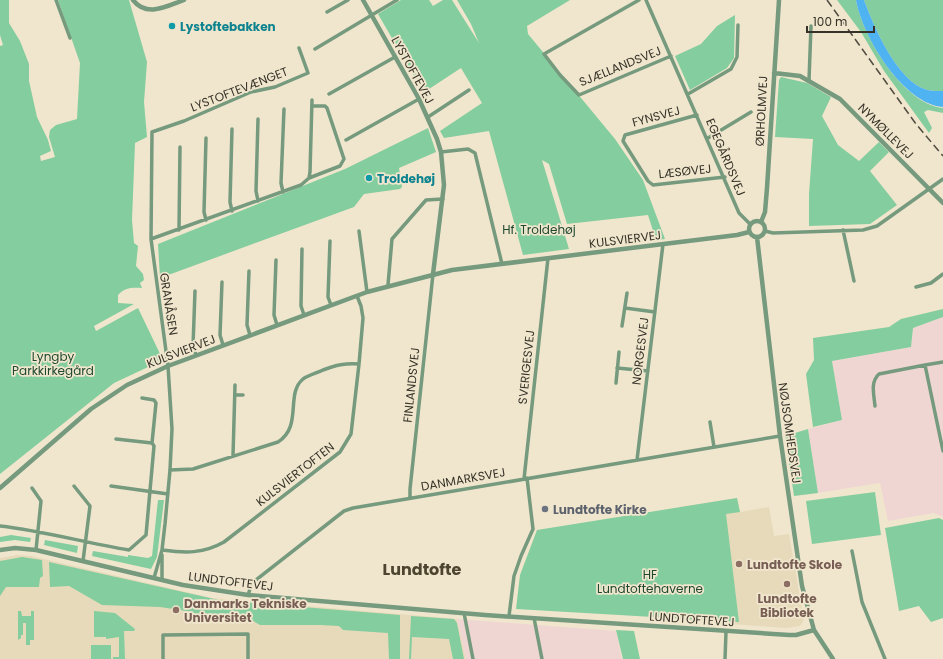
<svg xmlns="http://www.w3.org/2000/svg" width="943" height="659" font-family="Poppins,sans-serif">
<rect width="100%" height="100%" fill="#f0e6cd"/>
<path fill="#e7daba" d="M737,498L740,512L769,507L774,536L789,534L804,620L800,626L786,628L690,621L679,507Z
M17,555L31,556L212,598L457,619L466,659H0V558Z"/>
<path fill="#f0d6d3" d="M943,317V517L934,513L888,521L880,483L818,493L808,429L842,420L832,361L911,347L913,328Z
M457,619L616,631L622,659H466Z"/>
<path fill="#84cd9e" d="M0,0H9V23L20,41L29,64V81L37,117L48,140L51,151L40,156L41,161L55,157L49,137L50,130L56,125L77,119L80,63L58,0H129L147,62L144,102L147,137L135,143L132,220L134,243L138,246L136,266L143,274L144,280L140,283L142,288C132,287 124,288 118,295V303L134,304L94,326L96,331L138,308L163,360L114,383L0,474V46L3,45L0,35Z
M401,0H429L433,6L443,0H452L479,43L471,24L457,0H570L527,26L528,34L615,139L643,180L665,239L656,240L648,215L567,224L549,164L542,160L569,249L523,255L489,131L444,138L440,131L482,103L461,68L426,91L422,90L378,14Z
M837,0H856C862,36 903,104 943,108V113L928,110L924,112L932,128L929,133L884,71L861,32Z
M864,0H943V91C938,91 932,91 927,90C897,81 874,27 864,0Z
M735,15L734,58L727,68L690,90L675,56L701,44L717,26Z
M781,77L807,83L831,97L822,116L838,145L859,161L879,142L889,152L870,171L897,205L870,224L809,226V194L813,139L775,137L779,80Z
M428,128L436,152L399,168L402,187L400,189L364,194L354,207L160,278L158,244L345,169Z
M943,309V317L913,328L911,347L832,361L842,420L813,427L806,374L814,360L813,338L889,327L901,319Z
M808,429L818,493L794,496L785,436Z
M875,492L881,535L812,544L806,501Z
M737,498L740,512L726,514L739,622L516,609L520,575L537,530Z
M158,500H164L157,557L151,569L92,556L93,551L128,557V555L148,558L152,556Z
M939,518L943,520V618L931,622L919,606L899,611L885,528Z
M11,535L31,538L30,542L15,540L0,542V537Z
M45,540L78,546L77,553L44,545Z
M22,557L42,560L43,576L40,578L39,587H6L0,596V561Z
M49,562L219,600L400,615V659H389L388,633L343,630L339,626L320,625H260L250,619L196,618L193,612L160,607L102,605L69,586L50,587Z
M21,611L22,616H31V611H34V640H30V645H26V623H23V635H21V638L18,640V611Z
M94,611L115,613L135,629L134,631H124L125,659H113V657H119V637L106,639V637H94Z
M411,616L454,619L457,623L464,659H453L449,639L412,637L411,659H409Z
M616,630L634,631L640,659H623Z
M91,645H111V659H91Z"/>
<path fill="#50b3f1" d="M856,0H864C874,27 897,81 927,90C932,91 938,91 943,91V107C903,104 862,36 856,0Z"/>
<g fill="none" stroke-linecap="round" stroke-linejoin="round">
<path stroke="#759a7e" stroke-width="3.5" d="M56,0L70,38
M639,0L544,54L560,75L579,95L671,56
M646,0L739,213L750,224
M327,12L348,0
M315,49L397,0
M809,80L811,26
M329,94L395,57
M688,94L731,69L737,57L738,25
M697,115L625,135L623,141L648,181L653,185L725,177
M428,117L469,90
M206,138L204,212L206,220
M708,138L751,112
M346,140L419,99
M441,152L468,149L475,153L502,264
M309,178L340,166L344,159L327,108L325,106H312
M283,192L281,183L284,109
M258,201L256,191L258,119
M232,211L230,202L232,129
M179,230L180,147
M843,230L854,281
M359,231L367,292
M765,231L773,233L863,230L877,226L943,179
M151,239L301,185L309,178L310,172L312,100
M330,241L328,297L331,305
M302,249L301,306L304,315
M276,260L274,315L277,325
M249,271L247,325L250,335
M222,282L220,335L223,345
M388,285L392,239L426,200L443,199
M916,287L931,283L943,274
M195,291L193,346L196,355
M625,308L655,312
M622,326L627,293
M943,362L925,365L943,451
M617,368L648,371
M616,383L619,352
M235,395H243
M875,406C874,395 870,382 879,374L925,365
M710,422L714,447
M116,439L152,443
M233,456L235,385
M637,460L663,244
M170,470L193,469L278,442C303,426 285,394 303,379C309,375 317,373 323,370C336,365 345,363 359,364
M524,479L548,258
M74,486L90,506L83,561
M111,486L168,494
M32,488L41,501L36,550
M410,498V489L433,274
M0,526C44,531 86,543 129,550L146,535L154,446L152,443L156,403L154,400L142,398
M162,550C185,553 203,554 224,542L340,452L351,434L359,364L363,318L361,306L357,296
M852,551L862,602L885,659
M162,555V580
M154,578L162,550L165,524L170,470L172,429L168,366L151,239L152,132L184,121L251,92L275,87L308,73L299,48
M248,595L252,583L344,511L353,508L780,436
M464,613L473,659
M509,616L514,576L521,556L533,529L527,478
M534,618L542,659
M163,659V635L248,634V659
M725,659L726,632"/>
<path stroke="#759a7e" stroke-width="4.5" d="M133,0C147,18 167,6 184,0
M363,0L419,99L437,139L441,152L444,185L433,274
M774,73L800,76L840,99L943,203
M749 229a8 8 0 1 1 16 0a8 8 0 1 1-16 0Z
M761,222L765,212L767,188L779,0
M757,237L780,436L802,586L814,630L833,659
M0,488L91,409L127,385L168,366L367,292L452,270L737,235L749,232
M0,550L15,548L36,550L183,585L248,595L485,615L789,635H796L814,630"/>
<path stroke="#514c40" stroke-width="1.5" stroke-dasharray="8 4" stroke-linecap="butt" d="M827,0L916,124L943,156"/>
</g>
<g fill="#0f9aa8" stroke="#f0e6cd" stroke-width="1.5">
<circle cx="172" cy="26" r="4"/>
<circle cx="369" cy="178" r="4"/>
</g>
<circle fill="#6b7280" stroke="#f0e6cd" stroke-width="1.5" cx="545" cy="509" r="4"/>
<g fill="#8d6e63" stroke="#f0e6cd" stroke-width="1.5">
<circle cx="739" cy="564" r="4"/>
<circle cx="787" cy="584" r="4"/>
<circle cx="176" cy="610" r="4"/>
</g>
<g text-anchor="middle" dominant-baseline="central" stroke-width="3.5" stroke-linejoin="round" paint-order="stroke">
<g font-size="12" font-weight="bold" fill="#0d838f" stroke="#f0e6cd" text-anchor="start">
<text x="180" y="26">Lystoftebakken</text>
<text x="377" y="178">Troldehøj</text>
</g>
<g font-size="12" fill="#363228" stroke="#f0e6cd">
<text transform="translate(620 66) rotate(-22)">SJÆLLANDSVEJ</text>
<text transform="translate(413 70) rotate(61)">LYSTOFTEVEJ</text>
<text transform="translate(239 89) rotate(-21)">LYSTOFTEVÆNGET</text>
<text transform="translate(761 111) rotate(-87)">ØRHOLMVEJ</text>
<text transform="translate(656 116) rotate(-15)">FYNSVEJ</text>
<text transform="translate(886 131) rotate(45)">NYMØLLEVEJ</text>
<text transform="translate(726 157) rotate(67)">EGEGÅRDSVEJ</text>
<text transform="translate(685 171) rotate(-6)">LÆSØVEJ</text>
<text transform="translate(625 239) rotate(-7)">KULSVIERVEJ</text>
<text transform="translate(169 304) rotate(81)">GRANÅSEN</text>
<text transform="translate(181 351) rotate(-21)">KULSVIERVEJ</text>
<text transform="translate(640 351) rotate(-83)">NORGESVEJ</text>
<text transform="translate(526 367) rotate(-84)">SVERIGESVEJ</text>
<text transform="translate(411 385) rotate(-84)">FINLANDSVEJ</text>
<text transform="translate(790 433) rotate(82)">NØJSOMHEDSVEJ</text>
<text transform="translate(295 474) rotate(-38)">KULSVIERTOFTEN</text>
<text transform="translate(463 479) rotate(-10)">DANMARKSVEJ</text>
<text transform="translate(231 581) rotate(7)">LUNDTOFTEVEJ</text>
<text transform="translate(692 619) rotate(4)">LUNDTOFTEVEJ</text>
</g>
<g font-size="12" fill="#1f4830" stroke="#f0e6cd">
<text x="539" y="229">Hf. Troldehøj</text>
<text x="53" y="356">Lyngby<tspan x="53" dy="14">Parkkirkegård</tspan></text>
<text x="650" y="574">HF<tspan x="650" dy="14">Lundtoftehaverne</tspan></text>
</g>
<g font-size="12" font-weight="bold" fill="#5b616d" stroke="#f0e6cd" text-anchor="start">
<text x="553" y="509">Lundtofte Kirke</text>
</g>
<g font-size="12" font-weight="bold" fill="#785e54" stroke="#f0e6cd" text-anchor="start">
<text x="747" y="564">Lundtofte Skole</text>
<text x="787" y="598" text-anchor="middle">Lundtofte<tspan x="787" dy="14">Bibliotek</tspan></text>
<text x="184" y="603">Danmarks Tekniske<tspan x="184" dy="14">Universitet</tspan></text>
</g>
<g font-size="16" font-weight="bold" fill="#4e4531" stroke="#f0e6cd">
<text x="422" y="569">Lundtofte</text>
</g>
</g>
<path d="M807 26v6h67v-6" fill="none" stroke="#363228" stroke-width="2"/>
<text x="813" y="26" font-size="12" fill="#363228" stroke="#f0e6cd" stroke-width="3" paint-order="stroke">100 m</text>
</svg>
